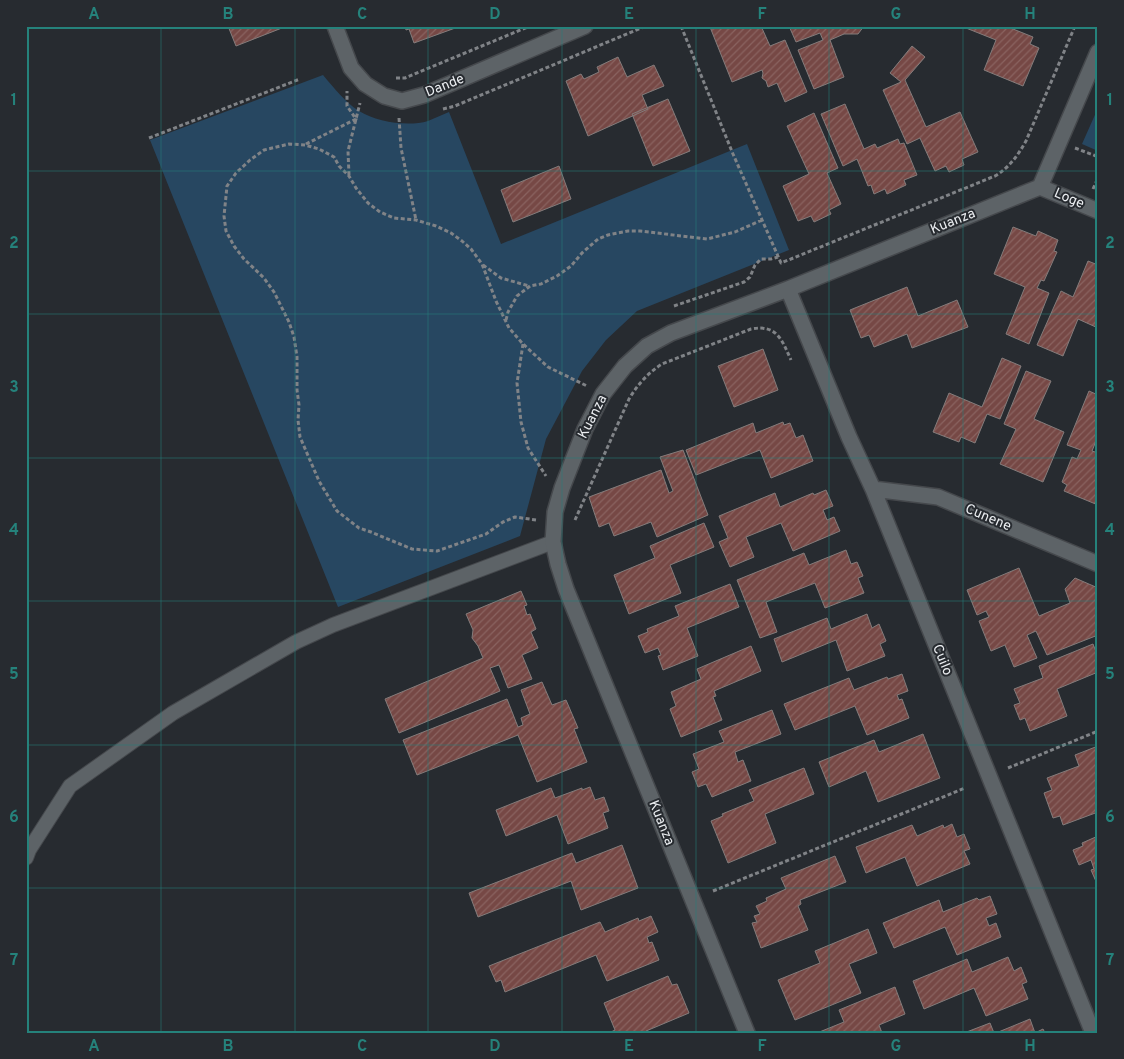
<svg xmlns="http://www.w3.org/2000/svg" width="1124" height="1059" font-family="Overpass,sans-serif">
<defs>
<pattern id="building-hatch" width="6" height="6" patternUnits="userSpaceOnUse" patternTransform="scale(1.25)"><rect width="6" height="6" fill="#764845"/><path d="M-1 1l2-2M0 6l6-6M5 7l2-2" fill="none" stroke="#8a6360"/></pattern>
</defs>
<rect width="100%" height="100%" fill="#272b30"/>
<path fill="#274761" d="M323,75C334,88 345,102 359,111C377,122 408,127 428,121C435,118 442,115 449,112L501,244L747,144L789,250L637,311L606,340L582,371L546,439L520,536L338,607L150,140Z
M1098,108V151L1082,144Z"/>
<path fill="url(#building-hatch)" stroke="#847c7b" d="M228,26H287L236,46Z
M405,26H457L458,27L414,43L409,29L406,30Z
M711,26H761L770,46L785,40L807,92L785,102L777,83L768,87L766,81L762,78L763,73L762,70L732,82L710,27Z
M789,26H864L858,34H844L830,40L844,77L814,89L798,50L823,40L820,33L796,42Z
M961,26H1008V27L1033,37L1030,44L1039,48L1023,86L984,70L996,40Z
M912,46L925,57L905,80L926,127L960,112L978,152L962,159L964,165L949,172L946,166L935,171L920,138L907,144L883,90L901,82L890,73Z
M618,57L627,77L654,65L664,86L642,95L648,109L588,136L566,81L581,74L584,79L599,72L597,67Z
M668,99L690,151L653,166L632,114Z
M845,104L864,149L875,144L877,148L898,139L900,144L904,143L917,175L904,180L906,185L887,194L885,189L874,194L871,185L868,186L857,159L843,166L821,114Z
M814,113L838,168L827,173L841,204L829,210L831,214L814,222L811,216L798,221L783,186L809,174L787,126Z
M559,166L571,199L513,222L501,190Z
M1013,227L1036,236L1038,231L1058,240L1054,251L1057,252L1044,281L1041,280L1037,288L1049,293L1029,344L1006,334L1025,287L994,274Z
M1088,261L1098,265V328L1078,319L1063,356L1037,345L1061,291L1073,297Z
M907,287L918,316L957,300L968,327L912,348L907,334L874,347L869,335L861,338L850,310Z
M763,349L778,390L734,407L718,366Z
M1002,358L1021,366L1000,419L987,414L975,443L961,437L959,442L933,432L949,393L982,407Z
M1026,371L1051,381L1034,419L1064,432L1043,482L1000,464L1016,429L1004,424Z
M1089,391L1098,395V436L1092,451L1098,453V505L1064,491L1067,485L1062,482L1072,457L1077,459L1081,450L1067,445Z
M783,422L784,425L790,423L796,438L803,435L813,461L771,478L760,450L696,475L686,450L753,423L756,433Z
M683,450L708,515L657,537L651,522L614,536L609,523L599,527L589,497L661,470L669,493L673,491L660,457Z
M826,490L833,506L823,510L827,520L834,517L840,531L793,551L781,523L746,537L754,557L730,567L719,542L728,538L719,516L775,493L780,507L813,493L814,495Z
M704,523L714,547L670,565L681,593L629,614L614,575L655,558L650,546Z
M846,550L851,564L857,562L863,576L858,578L864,593L825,608L815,583L766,602L777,632L760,638L737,580L804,553L809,565Z
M1019,568L1039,616L1070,603L1065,589L1075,578L1098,588V635L1047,655L1036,631L1027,635L1037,658L1014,667L1005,645L991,651L979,621L989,617L986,611L977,615L967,590Z
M730,584L739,607L687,628L698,656L663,670L658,656L661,655L658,648L645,653L638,636L648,632L647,629L679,616L675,606Z
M521,591L527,605L524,606L527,615L530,614L536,629L531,632L538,648L522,655L532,679L508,688L499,665L490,668L500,691L399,733L385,699L483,658L478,646L472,638L473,630L466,614Z
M867,614L872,628L879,624L886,641L880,644L885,656L847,671L836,640L782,662L774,639L827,618L831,629Z
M1093,644L1098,657V672L1057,689L1067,716L1030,731L1025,718L1020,720L1014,705L1020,703L1014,689L1043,678L1039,666Z
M751,646L761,671L714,691L716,696L713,697L722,720L681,737L670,709L676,706L671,692L701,679L697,669Z
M902,674L908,691L897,695L899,700L902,699L909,718L867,735L855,706L795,730L784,704L849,678L854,690L887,677L888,679Z
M542,682L552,705L566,700L578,728L574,729L587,762L537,782L518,735L417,775L403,740L507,699L518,727L523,725L521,718L530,714L521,690Z
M772,710L781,734L735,752L738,762L743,760L751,781L712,797L706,784L698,787L692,772L699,769L693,754L724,742L719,731Z
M923,734L940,778L878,802L866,771L829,787L819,762L874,740L879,752Z
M1098,746V812L1063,825L1060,816L1053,818L1044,793L1052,790L1047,778L1079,766L1075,755Z
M804,768L814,794L765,814L776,843L728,863L711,821L723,816L722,814L754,801L749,790Z
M590,787L595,800L604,797L609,811L603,813L608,828L568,844L557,815L506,836L496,810L551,788L555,798L582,788V790Z
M952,824L957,837L964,834L970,849L964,851L970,864L917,886L905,857L866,873L856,847L912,825L917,836L943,825L944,828Z
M1098,836V886L1091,870L1094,869L1091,860L1079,865L1073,850L1083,846L1082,843Z
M622,845L638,888L581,910L571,881L478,917L469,893L572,853L576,863Z
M835,856L846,882L800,900L801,904L798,906L808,930L761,948L752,923L757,922L754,916L760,914L756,906L767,901L766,898L786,889L781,878Z
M990,896L997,914L986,918L989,926L996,923L1001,937L957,955L945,927L894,948L883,923L939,900L943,912L977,898L979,900Z
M651,916L658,932L647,937L649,943L652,942L659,960L607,981L596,955L505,992L501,980L496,982L489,966L600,922L605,932L638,918L639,921Z
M868,929L877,953L849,964L861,993L795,1020L778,980L820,963L815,951Z
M1008,957L1014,971L1021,967L1027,982L1022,984L1028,999L986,1016L974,988L924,1009L913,981L967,959L972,972Z
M668,976L672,985L677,984L689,1013L646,1031L647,1033H609L615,1030L604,1003Z
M895,987L905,1014L879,1025L882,1033H817L844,1022L839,1010Z
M1030,1019L1035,1033L1043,1029L1045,1033H996Z
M990,1023L994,1033H964Z"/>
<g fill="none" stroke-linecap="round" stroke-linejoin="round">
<defs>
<path id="lane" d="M26,858L29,850L70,786L173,713L296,642L333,625L553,542"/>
<path id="street" d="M335,26L351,68L365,84L384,96L402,101L424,95L585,26
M1040,187L1098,211
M788,289L849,437L873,489L1093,1033
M873,489L938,497L1098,564
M747,1033L566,589L558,564L553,542L555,512L562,488L585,429L603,394L625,366L647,346L671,333L788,289L1040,187L1098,52"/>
</defs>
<use href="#lane" stroke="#45484c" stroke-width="16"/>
<use href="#street" stroke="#45484c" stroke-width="18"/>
<path stroke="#808387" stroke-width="3" stroke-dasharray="4 2.5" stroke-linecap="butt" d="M681,26L733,154L781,263L995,176C1010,167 1018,155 1026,141L1075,26
M396,78H405L530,26
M443,109L455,106L646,26
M399,118L401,148L416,220
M149,138L300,79
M306,144L356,119L347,106V91
M1075,148L1096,156L1098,155
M349,175L348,151L360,103
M1093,189L1098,178
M483,265L501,278L529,286
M674,306L744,282L750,277L755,265L761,259H771L778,257
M506,320L508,312L517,296L530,286L541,284L557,276L571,266L582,253L598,239L608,235L628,231H640L707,239L735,232L762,220
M523,344L517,383L521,422L528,448L546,476
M536,520L515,517L503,522L486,534L437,551L412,549L371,532L359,528L337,511L319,481L300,437L298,420L299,405L297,390V357L294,337L289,322L274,292L264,278L244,259L234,246L226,231L224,216L227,186L236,173L250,160L264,150L289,144L305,145L319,149L334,157L339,166L349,176L356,188L368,203L380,212L394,218L416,220L436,226L451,233L462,241L471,249L482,264L496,301L509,328L523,344L548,367L587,386
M575,520L629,399C638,384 648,373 662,364L751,329C777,324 782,340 791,360
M1008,768L1098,731
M713,891L965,788"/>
<use href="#lane" stroke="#5d6367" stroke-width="14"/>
<use href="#street" stroke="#5d6367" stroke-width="15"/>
</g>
<path fill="none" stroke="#25827b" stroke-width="1" stroke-opacity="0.55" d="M161,26V1033M295,26V1033M428,26V1033M562,26V1033M696,26V1033M829,26V1033M963,26V1033M26,171H1098M26,314H1098M26,458H1098M26,601H1098M26,745H1098M26,888H1098"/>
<g text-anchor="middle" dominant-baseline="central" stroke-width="4" stroke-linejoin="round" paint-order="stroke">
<g font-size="14" fill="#ebeef1" stroke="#272b30">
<text transform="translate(445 86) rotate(-22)">Dande</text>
<text transform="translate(1069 199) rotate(23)">Loge</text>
<text transform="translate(953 222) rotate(-22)">Kuanza</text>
<text transform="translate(593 417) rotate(-63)">Kuanza</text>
<text transform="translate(988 518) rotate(23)">Cunene</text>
<text transform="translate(942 660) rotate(68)">Cuilo</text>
<text transform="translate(661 823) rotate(68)">Kuanza</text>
</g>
</g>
<rect width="1124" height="1059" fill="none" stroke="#272b30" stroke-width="55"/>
<rect x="28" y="28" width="1068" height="1004" fill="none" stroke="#25827b" stroke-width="2"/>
<g font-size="16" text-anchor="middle" font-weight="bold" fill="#25827b">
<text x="94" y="19">A</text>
<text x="228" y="19">B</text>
<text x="362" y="19">C</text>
<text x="495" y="19">D</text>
<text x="629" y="19">E</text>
<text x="762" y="19">F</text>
<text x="896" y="19">G</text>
<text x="1030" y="19">H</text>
<text x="14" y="105">1</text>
<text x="1110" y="105">1</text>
<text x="14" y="248">2</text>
<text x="1110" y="248">2</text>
<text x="14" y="392">3</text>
<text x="1110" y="392">3</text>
<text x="14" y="535">4</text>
<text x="1110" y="535">4</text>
<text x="14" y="679">5</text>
<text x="1110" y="679">5</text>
<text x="14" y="822">6</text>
<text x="1110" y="822">6</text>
<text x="14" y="965">7</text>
<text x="1110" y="965">7</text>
<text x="94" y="1051">A</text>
<text x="228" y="1051">B</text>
<text x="362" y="1051">C</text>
<text x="495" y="1051">D</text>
<text x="629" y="1051">E</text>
<text x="762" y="1051">F</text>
<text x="896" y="1051">G</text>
<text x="1030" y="1051">H</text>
</g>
</svg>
